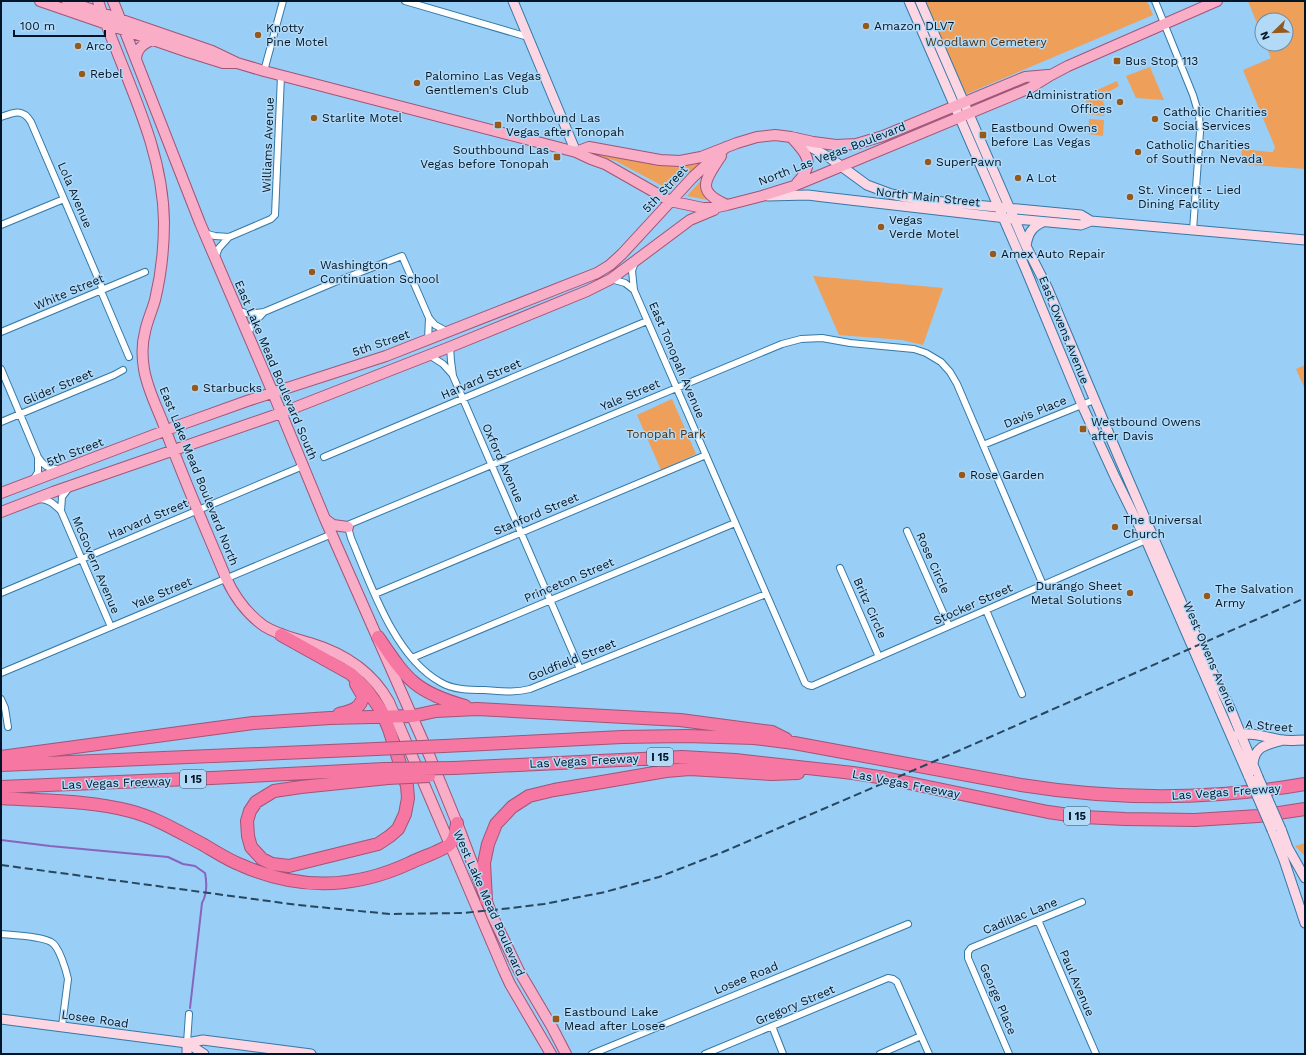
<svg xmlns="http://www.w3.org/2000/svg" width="1306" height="1055" font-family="'Work Sans',sans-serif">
<rect width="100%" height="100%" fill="#99cef6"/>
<path fill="#ee9f5a" d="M924,1H1147L1153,15L964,95Z
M1248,1H1305V169L1241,164L1242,149L1270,152H1273L1275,147L1243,70L1271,58L1265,44H1286V20H1262V36Z
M1150,67L1164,100L1136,98L1126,76Z
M1117,81L1119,86L1101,96L1105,107L1104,116L1087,114L1086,95Z
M1089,119L1104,120L1103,136L1088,134Z
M589,153L647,162L699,161L700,163L698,166L686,174L670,190L616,161Z
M703,178L705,193L708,200L687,196Z
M813,276L943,288L923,345L902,340L839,335Z
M1305,365V386L1304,387L1296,369Z
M672,399L696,454L661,470L637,415Z
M1305,843V856L1295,846Z"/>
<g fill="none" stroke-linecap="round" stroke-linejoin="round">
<path stroke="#8864bf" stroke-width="2" d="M1,840L50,846L168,857L183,864L195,866L205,873C207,883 207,894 202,903L190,1008"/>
<defs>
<path id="street" d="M405,1L528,37
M1155,1L1193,95L1199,115L1200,132L1193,230
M264,71L283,1
M1,117C14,112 23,108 31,122L103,290
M1,225L64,199
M204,233L215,236L229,237L271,219L275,215L281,76
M215,258L219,248L229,237
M635,262L632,271L634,290L805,683L808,685L812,686L1146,540
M611,279L625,283L634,290
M101,291L129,357
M237,310L249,314L264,312L335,282L402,256L429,318L435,325L448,332
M1,332L145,272
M247,335L253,324L264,312
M428,340L429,318
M450,347L451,361L453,376L580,669
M429,355L443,364L452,374
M1,369L38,457C43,465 48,469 58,469
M1,422L114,375L123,370
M983,445L1094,400
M324,457L647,321
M33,480L38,472V459
M39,499C49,499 54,504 61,511L111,627
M61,511L62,497L68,489
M907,531L949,626
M840,568L879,657
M1,593L303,466
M375,594L706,455
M766,594L530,689C515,693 500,691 485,690C470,690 453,690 440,682C394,656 371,585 351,538L348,527L350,524L782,344L801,339L822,338L850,343L914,349L926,353L941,362L950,372L957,384L1043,585
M986,610L1022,694
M412,658L735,523
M1,673L332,534
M1,699L5,708L8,727
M1038,920L1096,1054
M1,934C13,935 41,936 51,942C59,946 66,970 68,979L62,1026
M772,1026L783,1054
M187,1043L189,1014
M592,1054L908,924
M705,1054L888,978L893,979L897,982L929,1054
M880,1054L921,1036
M1009,1054L968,958V952L971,948L1082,902"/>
<path id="secondary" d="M513,1L576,152
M909,1L1026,270L1082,405L1115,477L1146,540L1249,777
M920,1L1026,246L1047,287L1120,460L1205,657L1231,710L1258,777
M800,141L830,158L867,185L891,194L905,197L943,202L1081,215L1091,221
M768,196L808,195L824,197L1015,219L1081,225L1091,221L1305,240
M1026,246C1028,233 1032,227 1043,222
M1237,735C1250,731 1269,738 1282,740C1289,741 1298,740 1305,740
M1253,764C1255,745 1267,745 1283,740
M1281,829L1288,848L1305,878
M1272,830L1284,860L1305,923
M1,1019L187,1043L203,1040L311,1054
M187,1043L204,1054
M187,1054V1043"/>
<path id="primary" d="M40,1L188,52L223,63H237
M67,1L212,51L237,63L264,71L576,152L591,159L605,164L670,201L703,208H713L727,205L762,196L794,186L1030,88L1051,75L1068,66L1217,1
M98,1C122,74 163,143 164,222C164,248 161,275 155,300C152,311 147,321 145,332C142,343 142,357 144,369C147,388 156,405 163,423C182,476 205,527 226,578C235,598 246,613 264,626C278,635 294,638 310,643C343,653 372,671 389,702L504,971L510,984L551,1054
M113,1L200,223L273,393L325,519L430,757L457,823L492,915L519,971L552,1027L566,1054
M136,60C136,49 143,44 152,40
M791,137C807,154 816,163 797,183
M576,152L589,147L660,160L680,161L701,157L737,143L757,137L775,135L791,137L813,142L836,145L856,144L883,136L1025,77L1048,75
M721,156C706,179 694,191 727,205
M1,493L180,425L247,401L386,356L597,273L610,265L622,254L693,177L726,147
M1,512L53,492L281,413L450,347L587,291L611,279L690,220L714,210
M325,519L333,525L348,527"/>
<path id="highway" d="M281,635L351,674L366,689L381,710L389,729L407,786L408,798L405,814L398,829L390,836L378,844L289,866L272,864L262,859L251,847L248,836L247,821L250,811L256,802L274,791L301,787L388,778
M378,637C406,678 414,692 465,706
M339,714C351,711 361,709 363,696L356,684
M444,746L622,737L686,736L754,738L794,743L1021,785C1115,800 1212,800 1305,784
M1,757L253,723L330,718L413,716L436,711L477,709L680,720L772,732L786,739
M1,765L376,749
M454,768L682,757L735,760L853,773L885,778L1048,812L1083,817L1125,819L1195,820L1258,816L1305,809
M1,787L212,778L384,769
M1,798C44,801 88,800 130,811C157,818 179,832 204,845C216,852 228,860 241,865C299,891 354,889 410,863C420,858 441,851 449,845C455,840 456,830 457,823
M486,900L484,863L488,844L496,824L512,807L529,796L554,790L602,782L666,771L690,769L772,774L798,773"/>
</defs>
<use href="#street" stroke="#3479a6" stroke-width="8"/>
<use href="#secondary" stroke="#3479a6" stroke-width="11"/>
<use href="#primary" stroke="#a05577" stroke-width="12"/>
<use href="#highway" stroke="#a05577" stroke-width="14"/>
<use href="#street" stroke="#fff" stroke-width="6"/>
<use href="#secondary" stroke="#fcd6e3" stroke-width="9"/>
<use href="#primary" stroke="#faadc7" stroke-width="10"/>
<use href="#highway" stroke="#f677a2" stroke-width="12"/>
<path stroke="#28465d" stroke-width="2" stroke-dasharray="8 4" stroke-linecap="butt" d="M1,865L298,905L390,914L463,913L511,908L544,904L605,892L659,877L723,852L956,752L1305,598"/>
<defs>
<path id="secondary-bridge" d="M1249,777L1272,830
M1258,777L1281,829"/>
<path id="highway-bridge" d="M376,749L444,746
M384,769L454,768
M388,778L429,776"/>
</defs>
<use href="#secondary-bridge" stroke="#3479a6" stroke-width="11" stroke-linecap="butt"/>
<use href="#highway-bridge" stroke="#a05577" stroke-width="14" stroke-linecap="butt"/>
<use href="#secondary-bridge" stroke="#fcd6e3" stroke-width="9"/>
<use href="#highway-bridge" stroke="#f677a2" stroke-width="12"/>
</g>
<g fill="#96591d" stroke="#b2daf7" stroke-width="1.5">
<circle cx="866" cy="26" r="4"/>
<circle cx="258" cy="35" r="4"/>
<circle cx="78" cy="46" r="4"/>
<rect x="1113" y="57" width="8" height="8" rx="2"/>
<circle cx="82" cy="74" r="4"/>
<circle cx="417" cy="83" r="4"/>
<circle cx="1120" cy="102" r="4"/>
<circle cx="314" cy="118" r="4"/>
<circle cx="1155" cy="119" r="4"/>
<rect x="494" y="121" width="8" height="8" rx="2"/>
<rect x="979" y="131" width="8" height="8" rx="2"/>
<circle cx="1138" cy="152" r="4"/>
<rect x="553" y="153" width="8" height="8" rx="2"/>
<circle cx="928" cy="162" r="4"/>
<circle cx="1018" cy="178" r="4"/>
<circle cx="1130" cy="197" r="4"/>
<circle cx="881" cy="227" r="4"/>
<circle cx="993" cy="254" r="4"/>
<circle cx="312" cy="272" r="4"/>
<circle cx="195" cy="388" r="4"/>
<rect x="1079" y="425" width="8" height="8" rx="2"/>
<circle cx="962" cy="475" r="4"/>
<circle cx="1115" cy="527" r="4"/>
<circle cx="1130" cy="593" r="4"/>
<circle cx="1207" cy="596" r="4"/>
<rect x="552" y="1015" width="8" height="8" rx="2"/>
</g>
<g text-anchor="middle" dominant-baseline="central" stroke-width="3" stroke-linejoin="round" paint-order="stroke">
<g fill="#b2daf7" stroke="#355166" stroke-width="1">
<rect x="647" y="748" width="26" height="18" rx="3"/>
<rect x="180" y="770" width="26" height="18" rx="3"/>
<rect x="1064" y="807" width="26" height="18" rx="3"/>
</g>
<g font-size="11" font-weight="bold" fill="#001628">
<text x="660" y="757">I 15</text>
<text x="193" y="779">I 15</text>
<text x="1077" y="816">I 15</text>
</g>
<g font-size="12" fill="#001628" stroke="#b2daf7" text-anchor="start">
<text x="874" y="26">Amazon DLV7</text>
<text x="266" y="28">Knotty<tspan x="266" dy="14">Pine Motel</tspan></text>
<text x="86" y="46">Arco</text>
<text x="1125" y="61">Bus Stop 113</text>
<text x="90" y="74">Rebel</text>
<text x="425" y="76">Palomino Las Vegas<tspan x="425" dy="14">Gentlemen's Club</tspan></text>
<text x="1112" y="95" text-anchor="end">Administration<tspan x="1112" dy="14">Offices</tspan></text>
<text x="1163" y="112">Catholic Charities<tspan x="1163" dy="14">Social Services</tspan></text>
<text x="322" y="118">Starlite Motel</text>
<text x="506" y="118">Northbound Las<tspan x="506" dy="14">Vegas after Tonopah</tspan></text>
<text x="991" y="128">Eastbound Owens<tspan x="991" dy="14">before Las Vegas</tspan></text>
<text x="1146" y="145">Catholic Charities<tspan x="1146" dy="14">of Southern Nevada</tspan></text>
<text x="549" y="150" text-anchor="end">Southbound Las<tspan x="549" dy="14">Vegas before Tonopah</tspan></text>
<text x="936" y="162">SuperPawn</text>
<text x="1026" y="178">A Lot</text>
<text x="1138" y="190">St. Vincent - Lied<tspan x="1138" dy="14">Dining Facility</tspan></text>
<text x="889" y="220">Vegas<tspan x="889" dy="14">Verde Motel</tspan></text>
<text x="1001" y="254">Amex Auto Repair</text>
<text x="320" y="265">Washington<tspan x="320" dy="14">Continuation School</tspan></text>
<text x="203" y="388">Starbucks</text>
<text x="1091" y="422">Westbound Owens<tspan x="1091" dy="14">after Davis</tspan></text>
<text x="970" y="475">Rose Garden</text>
<text x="1123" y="520">The Universal<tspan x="1123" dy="14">Church</tspan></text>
<text x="1122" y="586" text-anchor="end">Durango Sheet<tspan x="1122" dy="14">Metal Solutions</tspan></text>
<text x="1215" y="589">The Salvation<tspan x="1215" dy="14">Army</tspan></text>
<text x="564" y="1012">Eastbound Lake<tspan x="564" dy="14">Mead after Losee</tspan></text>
</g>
<g font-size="12" fill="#4d2c0b" stroke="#b2daf7">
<text x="986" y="42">Woodlawn Cemetery</text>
<text x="666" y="434">Tonopah Park</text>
</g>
<g font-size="12" fill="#001628" stroke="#b2daf7">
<text transform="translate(268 145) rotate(-88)">Williams Avenue</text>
<text transform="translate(832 154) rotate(-21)">North Las Vegas Boulevard</text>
<text transform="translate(665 189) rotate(-47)">5th Street</text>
<text transform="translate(75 195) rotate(67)">Lola Avenue</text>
<text transform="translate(928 197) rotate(6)">North Main Street</text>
<text transform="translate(69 292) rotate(-23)">White Street</text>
<text transform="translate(1064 330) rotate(68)">East Owens Avenue</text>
<text transform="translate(381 343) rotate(-19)">5th Street</text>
<text transform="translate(677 360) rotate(67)">East Tonopah Avenue</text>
<text transform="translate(276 370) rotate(67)">East Lake Mead Boulevard South</text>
<text transform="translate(481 379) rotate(-23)">Harvard Street</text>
<text transform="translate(58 387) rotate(-23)">Glider Street</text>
<text transform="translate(630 395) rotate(-23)">Yale Street</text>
<text transform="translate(1035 412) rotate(-22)">Davis Place</text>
<text transform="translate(75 452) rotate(-21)">5th Street</text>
<text transform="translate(503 463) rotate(66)">Oxford Avenue</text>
<text transform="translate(199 476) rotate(68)">East Lake Mead Boulevard North</text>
<text transform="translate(536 514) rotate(-23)">Stanford Street</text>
<text transform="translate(148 519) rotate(-23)">Harvard Street</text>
<text transform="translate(933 563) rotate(66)">Rose Circle</text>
<text transform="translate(96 565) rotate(67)">McGovern Avenue</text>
<text transform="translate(569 580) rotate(-23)">Princeton Street</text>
<text transform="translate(162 593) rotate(-23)">Yale Street</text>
<text transform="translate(973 604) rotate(-24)">Stocker Street</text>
<text transform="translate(870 608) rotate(66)">Britz Circle</text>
<text transform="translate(1210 657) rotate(67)">West Owens Avenue</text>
<text transform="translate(572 660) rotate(-22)">Goldfield Street</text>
<text transform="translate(1269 726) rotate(5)">A Street</text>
<text transform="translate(584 761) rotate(-3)">Las Vegas Freeway</text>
<text transform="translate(116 783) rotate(-2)">Las Vegas Freeway</text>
<text transform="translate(906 784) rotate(11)">Las Vegas Freeway</text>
<text transform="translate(1226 792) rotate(-4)">Las Vegas Freeway</text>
<text transform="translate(489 903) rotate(66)">West Lake Mead Boulevard</text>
<text transform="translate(1020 916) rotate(-22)">Cadillac Lane</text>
<text transform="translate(746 978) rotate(-22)">Losee Road</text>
<text transform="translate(1077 983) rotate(67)">Paul Avenue</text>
<text transform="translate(998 999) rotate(67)">George Place</text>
<text transform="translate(795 1005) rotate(-23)">Gregory Street</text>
<text transform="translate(95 1019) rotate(8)">Losee Road</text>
</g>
</g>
<rect width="1306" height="1055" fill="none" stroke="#001628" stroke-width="4"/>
<g transform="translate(1274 32) rotate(247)"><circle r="19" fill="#b2daf7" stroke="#6b8ca4"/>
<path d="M0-3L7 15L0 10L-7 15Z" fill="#96591d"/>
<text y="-6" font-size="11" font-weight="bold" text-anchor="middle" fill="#001628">N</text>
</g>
<path d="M14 30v6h91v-6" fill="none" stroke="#001628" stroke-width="2"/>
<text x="20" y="30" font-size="12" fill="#001628" stroke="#b2daf7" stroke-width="3" paint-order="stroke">100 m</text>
</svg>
